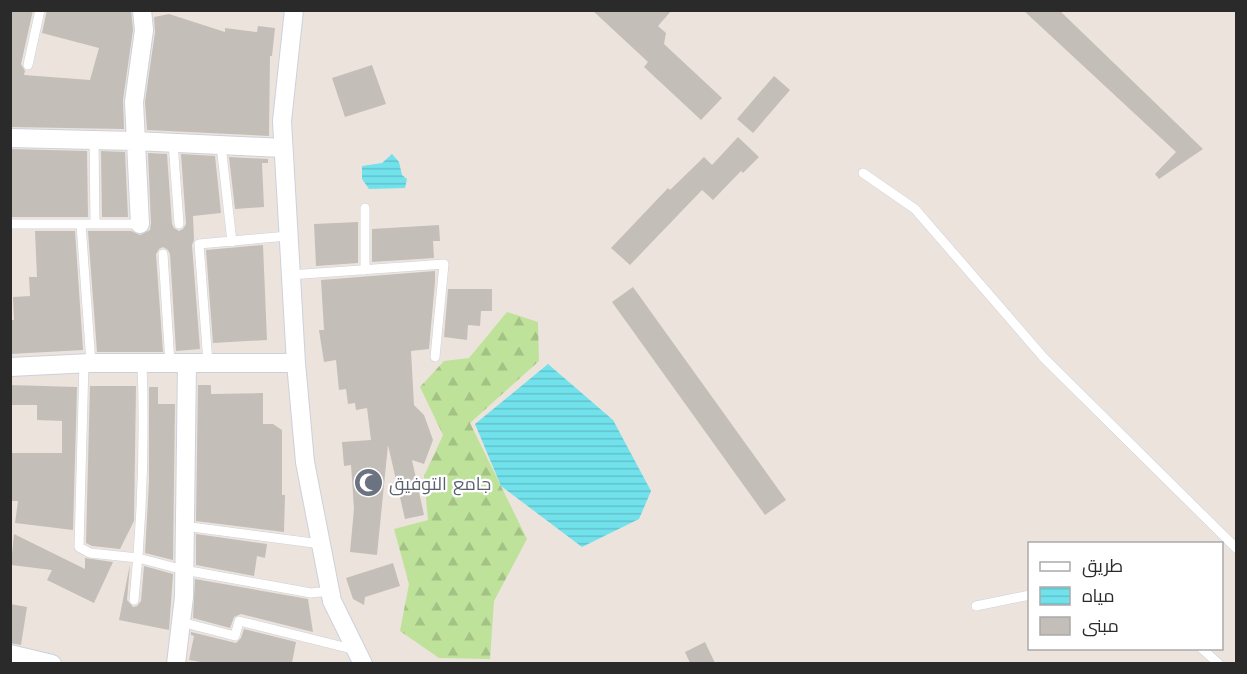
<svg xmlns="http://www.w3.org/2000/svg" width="1247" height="674" font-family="'Work Sans',Cairo,sans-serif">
<defs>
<pattern id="forest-firs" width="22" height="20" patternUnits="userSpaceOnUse" patternTransform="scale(1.5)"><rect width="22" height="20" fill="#bfe29a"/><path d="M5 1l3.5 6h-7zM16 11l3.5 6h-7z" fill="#a4c285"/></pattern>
<pattern id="water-rules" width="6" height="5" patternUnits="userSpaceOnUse" patternTransform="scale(1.5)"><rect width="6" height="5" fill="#71e2ec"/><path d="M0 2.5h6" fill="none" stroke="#62c2cb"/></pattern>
</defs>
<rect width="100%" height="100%" fill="#ece3dd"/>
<path fill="url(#forest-firs)" d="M507,312L538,322L539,361L470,423L527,539L494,601L490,659L439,658L400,631L409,584L394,529L428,520L424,476L443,435L420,387L444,361L469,358Z"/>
<path fill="url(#water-rules)" d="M392,154L399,162L402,175L407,179L405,188L369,189L362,179V166L382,163Z
M548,364L613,420L651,491L639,519L582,547L501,486L475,424Z"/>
<path fill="#c4beb8" d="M12,10H33L21,64L25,71L24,75L90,80L99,48L42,33L47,10H131L133,30L123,100L124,129L10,127Z
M592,10H672L658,26L666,33L664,44L722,98L701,120L644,67L648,62Z
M1023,10H1059L1203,149L1159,179L1155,174L1176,152Z
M169,14L225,32V28L257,32L258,26L275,28L272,56H270L269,136L147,130L145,102L155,32L154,17Z
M372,65L386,104L345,117L332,78Z
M774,76L790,90L753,133L737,119Z
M738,137L759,157L743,173L741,171L713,200L702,190L630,265L611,248L668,188L670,190L704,157L712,165Z
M10,149L87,151L88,217H10Z
M101,151L125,152L128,217H102Z
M148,153L167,154L172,224L174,228L179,231L183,229L186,224L181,154L215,156L221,213L193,216L194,240L192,245L200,349L176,351L170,254L168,250L163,247L159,249L156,254L163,352H97L88,231H131L140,235L150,230L151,223Z
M229,157L268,159V163H262L264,207L235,209Z
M358,222V263L316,266L314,224Z
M439,225L440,241H433L434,258L372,262V229Z
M35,231H75L83,350L10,354V320H14L13,297L30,296L29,277H37Z
M263,245L267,340L213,343L206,250Z
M435,271V282L429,349L411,351L414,405L424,415L433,440L424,464L412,460L424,515L405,519L388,445L377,555L350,552L354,509L351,465L344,466L342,442L371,440L367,408L356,410L355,403L348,404L346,389L339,390L336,360L324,362L319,330H324L321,280Z
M633,287L786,500L765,515L612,302Z
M448,289H492V311H481L480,326L468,325L467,340L444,337Z
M10,385L77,387L73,530L15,523L18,501H11V453H62V421L37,420V405H10Z
M198,385H211V394L263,393V424H273L282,430V495H285L284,532L196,521Z
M90,386H136L134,521L120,549L92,546L86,543Z
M149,387H158V404H175L173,560L145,553L149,482Z
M14,534L85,569V558L113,562L94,603L47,580L52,570L11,565Z
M196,534L267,544L265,558L257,556L254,576L196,565Z
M393,563L400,586L365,597L364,605L353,599L346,578Z
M130,564L127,600L133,607L137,606L141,601L144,566L173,574L169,630L119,620Z
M195,579L308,599L313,632L241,614L234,617L230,628L193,618Z
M10,604L27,607L21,645L10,643Z
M244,629L296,642L292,663H207L189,660L194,636L191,635V632L236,643L241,638Z
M705,642L715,663H690L685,652Z"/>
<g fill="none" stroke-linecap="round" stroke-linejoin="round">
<defs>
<path id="service" d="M28,65L40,10
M94,140L95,224
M173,142L179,224
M221,145L232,242
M863,173L915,209L1044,358L1236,548
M365,208V270
M10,224H140
M81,224L91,363
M163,254L170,363
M290,275L444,264L435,357
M84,363L79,547L90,553L138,558L184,570L311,593L330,591
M208,363L199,244L288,236
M184,526L321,544
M134,600C142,521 145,442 142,363
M976,606L1030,595
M181,622L235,636L239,621L356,650
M1201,648L1219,664"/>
<path id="minor" d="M294,10L282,121L296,363L305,462L332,601L363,664
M10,138L135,141L283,148
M140,224L134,102L144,30L142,10
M10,367L91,363H296
M10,654L52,664
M176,664L184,597L187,363"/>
</defs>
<use href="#service" stroke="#cbd1dc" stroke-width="10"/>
<use href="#minor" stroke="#cbd1dc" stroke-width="20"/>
<use href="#service" stroke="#fff" stroke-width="9"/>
<use href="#minor" stroke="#fff" stroke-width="18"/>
</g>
<defs>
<symbol id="mosque-disc" viewBox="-11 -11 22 22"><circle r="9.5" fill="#6b7280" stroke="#fff"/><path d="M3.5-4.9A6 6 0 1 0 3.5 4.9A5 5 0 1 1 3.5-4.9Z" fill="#fff"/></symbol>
</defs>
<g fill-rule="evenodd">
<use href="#mosque-disc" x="352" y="466" width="33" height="33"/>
</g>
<g text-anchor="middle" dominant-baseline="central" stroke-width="4.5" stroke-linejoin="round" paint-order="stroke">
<g font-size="18" fill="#5b616d" stroke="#fff" text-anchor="start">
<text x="389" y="483">جامع التوفيق</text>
</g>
</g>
<rect width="1247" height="674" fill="none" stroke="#2a2a2a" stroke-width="24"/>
<rect x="1028" y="542" width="195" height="108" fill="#ffffff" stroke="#aaaaaa" stroke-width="1.5"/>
<rect x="1040" y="562" width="30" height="9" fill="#ffffff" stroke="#aaaaaa" stroke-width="1.5"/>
<text x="1082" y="572" font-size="18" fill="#2a2a2a">طريق</text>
<rect x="1040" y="587" width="30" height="18" fill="url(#water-rules)" stroke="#aaaaaa" stroke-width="1.5"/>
<text x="1082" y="602" font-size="18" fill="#2a2a2a">مياه</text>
<rect x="1040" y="617" width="30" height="18" fill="#c4beb8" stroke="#aaaaaa" stroke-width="1.5"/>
<text x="1082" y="632" font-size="18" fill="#2a2a2a">مبنى</text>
</svg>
